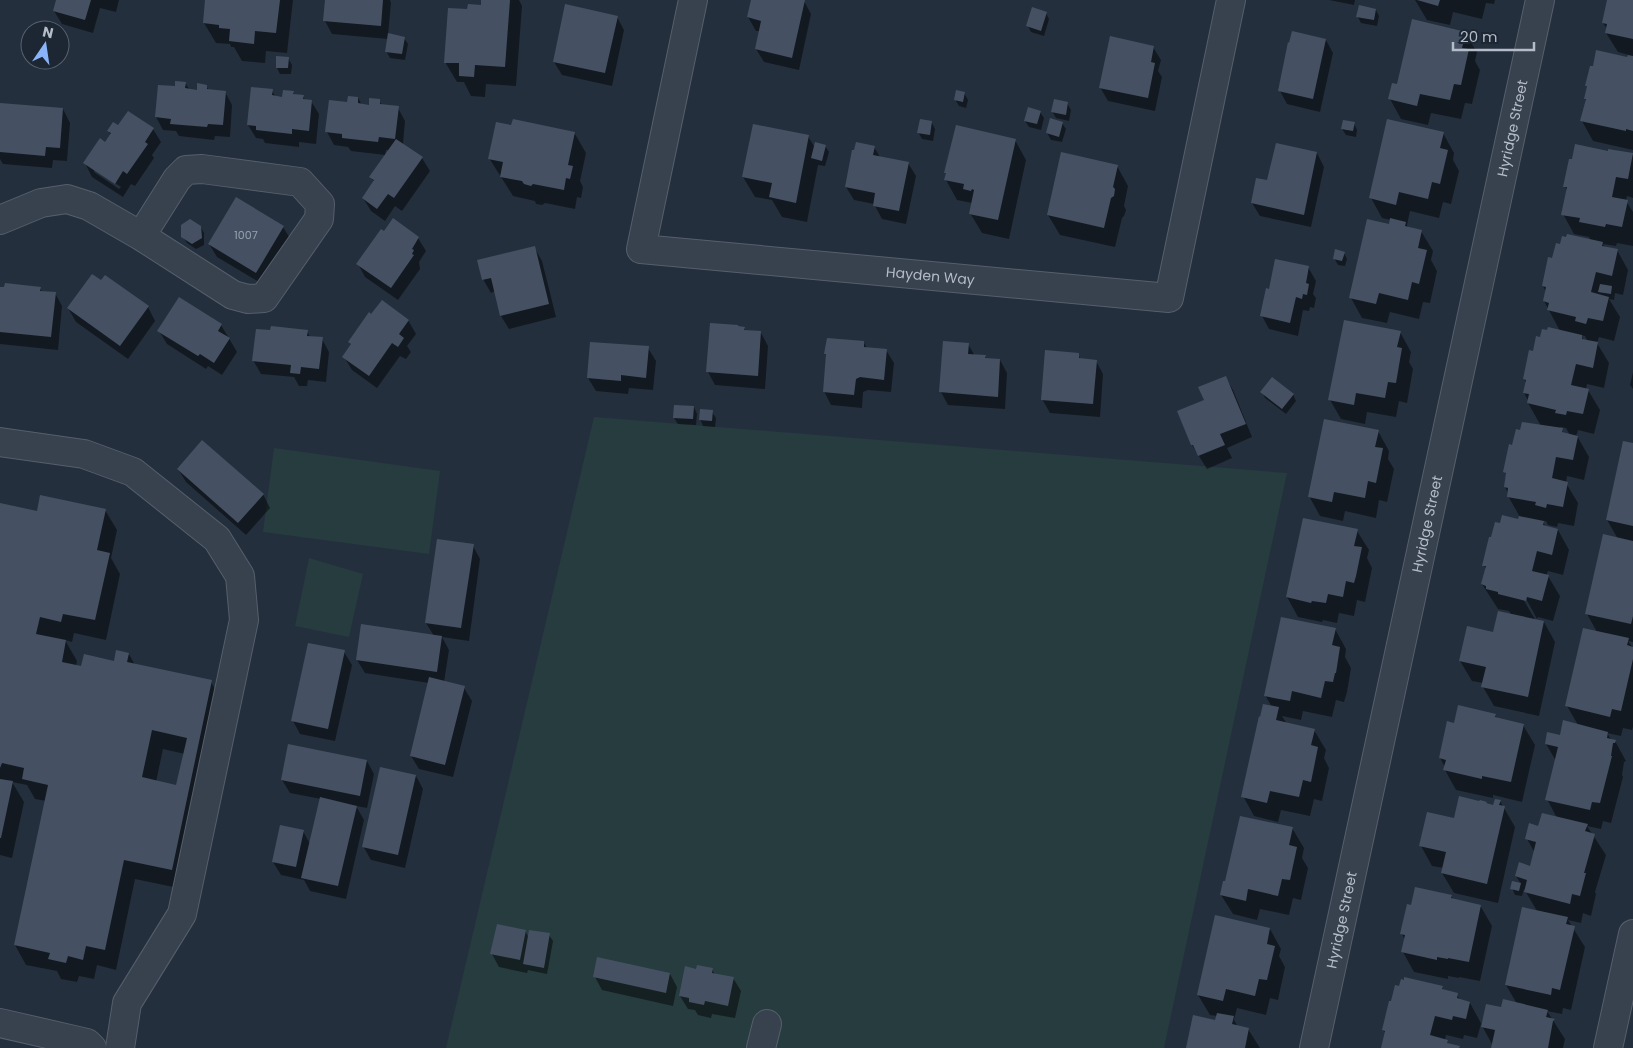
<svg xmlns="http://www.w3.org/2000/svg" width="1633" height="1048" font-family="Poppins,sans-serif">
<rect width="100%" height="100%" fill="#242f3e"/>
<path fill="#263c3f" d="M594,417L1287,473L1164,1048H446Z
M274,448L440,471L429,554L263,532Z
M309,558L363,574L349,637L295,626Z"/>
<path fill="#0007" fill-rule="evenodd" d="M58,0H119L116,12L100,8L93,33L62,24L54,11Z
M207,0H293L287,53L266,51L265,63L242,61L234,47H231L230,44L216,43L204,23Z
M327,0H390L391,3L388,35L404,38L408,44L405,60L390,58L386,51L388,39L332,34L325,21Z
M483,0H519L522,6L516,86L486,84L485,97L471,96L464,82H457L445,62L468,11L482,7Z
M752,0L804,1L811,14L799,70L764,62L756,49L760,31H756L748,17Z
M1329,0H1355L1354,5Z
M1415,0H1495L1494,4L1486,3L1482,19L1453,12L1450,25L1427,20Z
M1608,0H1633V150L1593,141L1582,121L1586,101L1585,99L1587,86L1628,59L1629,55L1618,52L1606,33L1607,29L1603,23Z
M1376,10L1379,16L1377,26L1361,23L1358,17Z
M1046,13L1049,19L1044,36L1031,32L1028,26Z
M617,17L624,30L612,86L562,75L554,62Z
M1465,33L1477,52L1475,61L1480,70L1472,104L1465,103L1461,119L1431,113L1428,125L1401,119L1390,99L1398,86Z
M1326,40L1333,53L1320,112L1287,104L1280,91Z
M1153,47L1161,60L1158,71L1162,77L1155,111L1108,101L1100,87Z
M288,58L292,65L291,74H280L277,68Z
M185,83L190,90L198,91L206,86L209,90L225,92L232,105L230,137L215,136L214,140L179,136L176,131L163,130L156,117Z
M272,91L276,97L284,98L293,93L295,95L303,96L305,100L311,101L319,114L316,144L299,142V147L265,143L263,139L256,138L248,125Z
M964,93L968,100L966,108L959,106L955,99Z
M358,98L362,105L370,106L379,101L383,106L398,108L405,121L403,144L422,158L430,171L402,211L395,206L385,221L371,211L363,198L374,182L371,177L390,150H386L385,155L351,151L348,147L334,145L327,132L348,104Z
M1067,103L1071,110L1069,121L1056,118L1052,111Z
M0,104L63,109L70,123L67,161L53,160L52,168L3,164L0,159Z
M1040,112L1044,118L1041,130L1029,127L1025,121Z
M932,123L935,129L933,141L922,139L918,132Z
M1062,123L1066,129L1062,142L1051,140L1047,133Z
M1354,123L1357,130L1356,137L1346,135L1342,129Z
M119,127L153,129L161,142L152,155L154,158L135,186L131,184L123,197L92,177L85,163L106,144L111,135L108,131ZM94,169L121,187L119,189L94,172Z
M1443,133L1454,153L1453,160L1459,171L1451,204L1443,202L1439,218L1410,211L1407,225L1408,228L1421,231L1433,251L1431,260L1437,271L1430,303L1423,302L1419,319L1390,312L1387,323L1362,318L1351,298L1390,225L1391,220L1382,218L1371,198Z
M575,134L586,153L580,181L583,187L581,198L577,197L575,209L545,203L542,205L536,204L535,201L513,196L489,158Z
M808,136L815,148L825,146L829,152L825,166L818,165L807,222L782,217L772,200L755,197L743,177Z
M1015,140L1026,160L1009,239L982,233L970,213L972,203L957,200L946,180Z
M874,147L880,157L908,163L916,176L906,224L882,219L874,204L854,200L846,187Z
M1609,150L1633,155V198L1627,196L1626,201L1633,212V246L1617,243L1616,246L1603,244L1605,248L1617,250L1628,270L1623,295L1615,293L1614,300L1609,299L1620,317L1614,341L1599,337L1597,343L1609,363L1604,388L1587,384L1586,389L1588,390L1600,410L1594,434L1578,430L1577,434H1576L1589,457L1584,480L1567,476L1566,483L1578,503L1574,526L1558,523L1557,527L1548,525L1546,521H1542L1546,527L1558,530L1569,550L1563,575L1548,571L1546,576H1548L1560,596L1553,621L1538,617L1537,619L1524,595L1522,597L1536,621L1544,622L1555,642L1539,716L1494,706L1483,687V683L1472,681L1460,661L1494,634L1512,616L1509,611L1498,609L1482,584L1486,570L1484,565L1519,521L1520,517L1508,496V493L1505,487L1507,476L1505,472L1513,447L1521,431L1541,426L1528,403V400L1524,393L1526,383L1524,379L1534,352L1541,338L1560,331L1544,301L1546,292L1543,286L1553,260L1591,241L1589,237L1574,234L1563,214L1567,191L1565,186L1608,152ZM1581,335L1585,336L1588,342L1584,341ZM1560,427L1566,428L1570,435L1564,434Z
M1317,153L1324,167L1311,227L1260,216L1252,203L1268,182Z
M1117,166L1128,186L1124,206L1126,210L1124,216L1122,218L1115,247L1060,235L1048,215Z
M200,226L204,233V245L196,249L187,243L183,237Z
M283,227L291,240L264,285L217,257L209,244Z
M418,238L426,251L419,262L420,269L398,300L365,277L358,264Z
M534,247L542,261L556,317L509,329L501,316L495,291L491,293L483,279Z
M1344,253L1347,259L1345,266L1338,265L1334,258Z
M1308,267L1316,281L1313,294L1316,298L1314,308L1310,307L1309,311L1303,310L1298,336L1269,329L1262,316Z
M0,288H40L42,292L55,293L62,306L58,350L0,344Z
M148,307L155,321L128,359L76,322L68,308Z
M408,320L416,334L407,346L411,352L406,359L400,356L377,388L352,370L344,357L352,346L349,342Z
M221,325L237,352L222,375L208,366L206,369L167,344L159,331Z
M744,328L746,332L761,333L768,346L765,389L715,385L708,372Z
M307,331L310,337L322,339L329,352L326,382L308,380L307,386H299L294,377L261,374L253,360Z
M1400,332L1411,352L1409,362L1413,369L1407,403L1399,401L1396,417L1367,412L1365,424L1341,419L1330,400Z
M864,343L867,348L886,350L894,363L891,392L868,390L863,392L862,408L831,405L824,391L827,357L825,353Z
M968,344L975,356H985L986,359L1000,360L1007,373L1005,409L948,405L941,392Z
M648,348L656,361L653,390L629,388L628,394L596,391L588,378Z
M1078,354L1081,360L1096,361L1103,374L1100,417L1050,413L1042,399Z
M1633,372V389L1630,385Z
M1225,377L1233,390L1252,437L1227,448L1232,458L1207,469L1192,445L1205,401Z
M1262,392L1293,394L1296,401L1286,414L1265,398Z
M694,407L697,414L696,425L678,424L674,418Z
M712,412L716,418L715,427L703,426L700,419Z
M1378,431L1389,451L1388,459L1394,469L1387,502L1379,500L1376,518L1345,511L1343,521L1320,516L1309,496Z
M1633,445V642L1628,641L1633,648V727L1632,730L1623,728L1621,736L1607,733L1612,741H1615L1626,761L1624,762L1622,775L1623,777L1611,823L1603,821L1601,829L1587,826L1606,855L1595,892L1596,894L1591,916L1583,913L1581,923L1568,920L1585,947L1571,1010L1563,1008L1562,1014L1547,1011L1565,1039L1563,1048H1493V1046L1481,1024L1477,1038L1464,1035L1463,1039L1446,1035L1445,1040L1449,1045L1459,1048H1382L1385,1033L1383,1030L1442,987L1444,991L1457,995L1461,1001L1470,1003L1482,1025L1502,1009L1517,1004L1506,985L1537,911L1524,889L1522,896L1515,895L1512,888L1513,882L1521,884L1516,876L1531,867L1535,853L1527,839L1539,828L1557,818L1547,799L1556,761L1546,744L1578,725L1567,706L1597,632L1587,614L1618,539L1607,520Z
M178,469L263,494L270,508L246,535L186,482Z
M0,504L38,513L105,510L117,530L111,558L120,574L106,640L74,633L72,642L65,640L77,661L76,666L82,667L115,662L129,654L135,665L211,682L222,701L183,889L135,879L116,970L97,965L94,979L79,976L77,982L61,979L57,971L26,965L15,945L46,801L35,799L27,785L12,782L24,802L12,858L0,855ZM163,749L185,754L177,787L156,782Z
M1357,531L1369,550L1367,558L1372,568L1365,602L1357,600L1354,616L1339,613L1337,623L1323,620L1322,622L1298,617L1287,597Z
M473,546L480,559L469,641L442,637L449,650L444,682L464,688L472,701L453,777L419,769L411,756L429,683L365,673L357,660L434,636L426,623Z
M1335,629L1346,649L1345,657L1351,668L1347,692L1344,702L1336,700L1332,717L1303,711L1301,720L1282,716L1287,724L1314,730L1326,750L1324,758L1329,768L1322,801L1314,799L1310,816L1281,810L1278,822L1254,816L1243,796L1272,707L1265,695Z
M344,652L352,665L335,741L300,734L293,721Z
M1495,715L1498,719L1523,725L1535,745L1522,802L1493,795V798L1456,790L1445,770V767L1440,758L1454,724Z
M367,761L374,774L367,808L356,806L364,820L346,899L310,891L304,880L281,875L273,862L303,831L310,844L321,799L290,793L282,780Z
M416,776L423,789L405,868L371,860L363,846Z
M1500,801L1515,827L1498,903L1454,893L1442,873L1444,868L1432,866L1421,846L1454,819L1487,805L1494,807Z
M1292,828L1304,848L1302,858L1308,868L1301,900L1293,898L1289,915L1260,909L1257,920L1233,914L1221,895Z
M1451,896L1454,900L1481,907L1492,926L1480,981L1459,977V978L1448,976V979L1414,972L1403,952L1405,940L1402,934L1412,906Z
M1270,929L1281,949L1279,956L1285,967L1278,1000L1270,998L1266,1015L1237,1008L1234,1020L1238,1027L1248,1029L1260,1048H1188L1216,1021L1217,1016L1210,1015L1198,995Z
M525,931L529,938L549,935L553,941L547,974L528,970L527,973L499,967L492,954Z
M712,969L715,975L733,978L741,991L735,1018L712,1014L711,1018L698,1015L695,1010L688,1009L680,996L697,970Z
M670,974L677,987L673,1006L602,990L595,977Z"/>
<path fill="#455162" fill-rule="evenodd" d="M56,0H91L85,20L53,11Z
M205,0H280L276,33L255,31L254,44L229,41L230,29L219,28V25L203,23Z
M325,0H383L381,26L323,21Z
M481,0H510L505,67L475,65L474,77L459,76V63H444L448,8L467,9L468,4L481,5Z
M751,0H805L792,58L755,49L761,21L747,17Z
M1417,0H1440L1438,6Z
M1607,0H1633V39L1605,33L1607,24L1602,23Z
M565,4L618,16L605,73L553,62Z
M1359,5L1376,9L1374,20L1356,17Z
M1032,7L1047,12L1041,31L1026,26Z
M1412,19L1466,32L1462,48L1469,49L1461,85L1454,84L1450,100L1420,94L1417,106L1388,99L1392,83L1397,84Z
M1292,31L1326,39L1313,99L1278,91L1288,42L1289,43Z
M388,33L405,37L402,54L385,52Z
M1110,36L1154,46L1151,62L1155,63L1148,98L1099,88Z
M1596,50L1627,57L1628,55L1633,56V131L1626,129V131L1580,121L1586,99H1584L1587,86H1585L1590,66H1593Z
M276,56L289,57L288,68H276Z
M175,81L186,82L185,88L197,90V83L207,85V89L226,91L223,125L208,124L207,127L170,124L171,119L155,117L158,85L175,86Z
M251,87L273,89L272,95L282,97L283,90L294,91L293,94L304,95L303,99L312,100L309,131L292,129V134L256,130V126L247,125Z
M956,90L965,92L963,102L954,100Z
M348,96L358,97V103L369,105V98L380,99V104L399,106L395,139L379,137L378,142L342,138V134L325,132L329,100L347,102Z
M1054,99L1068,102L1066,115L1051,112Z
M0,103L63,108L60,148L46,147L45,156L0,152Z
M1028,107L1041,111L1037,124L1024,121Z
M128,111L154,128L145,142L148,144L127,174L123,171L115,184L83,163L100,138L105,142L111,133L107,131L113,122L118,125Z
M1050,118L1063,122L1059,137L1046,133Z
M513,119L575,132L568,165L573,166L570,179L566,178L564,190L533,184L531,186L524,184L522,181L500,177L503,162L488,159L496,122L511,125Z
M920,119L932,121L930,135L917,133Z
M1387,119L1444,132L1440,148L1448,150L1440,184L1432,182L1428,199L1399,192L1396,205L1369,198Z
M1343,120L1355,122L1353,131L1341,129Z
M753,124L809,135L796,203L769,197L772,183L742,177Z
M956,125L1016,139L998,220L969,214L974,190L972,189L971,191L963,189L964,184L944,180L946,173H944Z
M396,139L423,157L394,198L388,194L377,209L362,198L374,180L369,177Z
M815,142L826,145L822,161L811,158Z
M856,142L875,146L873,155L909,162L899,211L873,206L875,193L845,187L852,150H854Z
M1276,143L1317,152L1304,215L1251,203L1256,178L1267,180Z
M1575,144L1608,151V149L1633,153L1628,179L1616,177L1612,197L1628,200L1622,227L1606,224L1605,227L1579,222L1580,218L1561,215L1567,187H1563L1569,159H1572Z
M1061,152L1118,165L1113,187L1115,189L1114,196L1111,198L1104,228L1047,215Z
M236,197L284,226L256,273L208,244Z
M393,218L419,237L412,249L414,250L412,254L414,255L391,288L356,264L381,229L384,231Z
M1390,218L1406,222L1405,226L1422,230L1418,248L1427,250L1419,284L1412,282L1408,300L1379,293L1376,304L1349,298L1367,219L1389,224Z
M190,219L201,226L202,238L192,244L181,237V225Z
M1567,234L1603,242L1602,246L1618,249L1612,276L1596,272L1591,292L1609,297L1603,321L1588,318L1586,324L1575,321L1576,317L1547,310L1549,303L1543,301L1546,287L1542,286L1548,257L1552,258L1556,243L1560,244L1562,236L1566,237Z
M535,246L549,304L500,316L491,278L482,280L477,260Z
M1335,249L1345,252L1342,261L1333,259Z
M1275,259L1309,266L1306,283L1309,284L1307,295L1303,294L1302,299L1296,297L1290,323L1260,316L1266,288L1269,289Z
M92,274L101,280L105,275L149,306L120,346L67,308Z
M5,283L41,287L40,291L56,292L51,337L0,332V287H4Z
M1600,284L1612,286L1611,294L1598,292Z
M179,297L222,324L218,331L230,338L214,363L200,354L198,356L157,331Z
M382,300L409,320L399,334L404,338L398,347L392,343L369,376L342,357L351,344L348,342L369,312L371,314Z
M1344,320L1401,331L1397,347L1402,348L1396,383L1388,382L1385,398L1356,393L1354,405L1328,400Z
M710,323L738,325V326L745,327L744,330L761,331L758,376L706,372Z
M271,326L308,330L307,336L323,337L319,369L301,367L300,374L290,373L291,365L252,361L256,329L270,330Z
M1548,327L1582,335V339L1598,342L1593,368L1576,364L1571,385L1589,389L1583,414L1567,411L1566,415L1555,413L1556,410L1527,403L1529,394L1523,393L1526,380L1523,379L1529,350L1533,351L1536,336L1540,337L1542,329L1547,330Z
M827,338L864,341V347L887,349L884,380L860,377L856,379L854,395L823,392L826,354H824Z
M943,341L969,343L968,354L986,355L985,358L1000,359L998,397L939,392Z
M590,342L649,346L646,378L621,375V381L587,378Z
M1045,350L1079,353V358L1097,360L1093,404L1041,400Z
M1226,376L1246,424L1220,434L1225,445L1198,456L1193,445H1191L1177,411L1204,400L1198,387Z
M1272,377L1294,394L1282,409L1260,392Z
M674,405L694,406L693,419L673,418Z
M700,409L713,410L712,421L699,420Z
M1324,419L1379,430L1375,447L1383,448L1376,483L1368,481L1365,498L1334,492L1332,502L1308,497Z
M1522,422L1563,428L1562,432L1578,436L1573,460L1556,457L1552,478L1568,482L1563,507L1547,504L1546,508L1535,505L1536,502L1507,497L1508,488L1504,487L1506,473L1503,472L1509,444L1512,445L1516,429L1520,430Z
M202,440L264,494L238,523L177,469Z
M1623,441L1633,443V526L1606,520Z
M40,495L106,509L97,550L110,553L95,620L63,614L61,622L40,617L36,634L66,640L62,662L81,666L84,654L114,661L116,650L129,653L127,662L212,680L172,870L124,860L105,950L86,946L83,960L68,956L66,963L48,959L50,953L14,945L48,785L22,779L24,768L2,763L0,768V503L37,511ZM152,730L187,738L176,785L142,777Z
M1502,515L1518,519L1519,516L1544,521L1543,525L1558,529L1552,555L1537,551L1532,571L1549,575L1542,601L1527,597L1526,601L1498,594V592L1486,589V586L1481,584L1486,566H1482L1489,537H1491L1495,522L1500,523Z
M1303,518L1358,529L1354,546L1362,547L1356,576L1354,583L1346,581L1343,597L1328,594L1326,603L1312,601L1311,603L1286,597Z
M1603,534L1633,541V616L1631,624L1585,614Z
M437,539L474,544L461,628L425,623Z
M1498,611L1544,621L1528,697L1481,687L1486,667L1459,661L1467,626L1493,632Z
M1281,617L1336,628L1332,645L1340,647L1336,673H1335L1333,682L1325,681L1321,698L1292,691L1290,701L1264,696Z
M361,624L442,636L437,672L356,660Z
M1583,628L1629,638L1627,645L1633,647V659L1621,711L1612,709L1610,717L1565,706Z
M308,643L345,650L328,729L291,721Z
M429,677L465,686L445,765L410,756Z
M1263,704L1279,707L1276,720L1315,729L1311,745L1318,747L1311,782L1303,780L1299,797L1270,791L1267,803L1241,797L1259,716L1260,717Z
M1458,705L1496,714L1495,717L1524,724L1511,782L1482,776V779L1443,770L1446,760L1439,758L1447,721L1454,723Z
M1563,720L1608,732L1607,738L1616,740L1615,743H1613L1611,756H1612L1600,803L1592,802L1590,810L1545,800L1558,747L1545,744L1547,732L1560,735Z
M288,744L367,760L360,796L281,780Z
M380,767L416,775L398,855L362,847Z
M0,779L13,781L1,838H0Z
M1459,796L1479,801L1480,800L1487,802L1486,803L1493,805L1495,799L1501,800L1499,805L1505,806L1487,884L1441,873L1446,852L1419,846L1427,812L1454,818Z
M320,797L357,806L338,886L301,878Z
M1542,813L1588,824L1585,831L1595,834L1584,873H1586L1580,896L1572,894L1570,904L1524,892L1527,880L1515,876L1519,862L1530,866L1536,842L1525,839L1529,823L1538,826Z
M1240,816L1293,827L1289,845L1297,847L1290,880L1282,879L1278,896L1248,889L1246,901L1220,895L1223,881H1225Z
M280,825L304,830L296,867L272,862Z
M1512,881L1521,883L1519,891L1510,889Z
M1415,887L1452,895L1451,898L1481,905L1469,962L1448,958V959L1437,957V960L1401,952L1405,935L1400,934L1407,904L1411,905Z
M1522,907L1568,917L1566,924L1575,926L1560,990L1552,988L1551,995L1505,985Z
M1215,915L1270,928L1267,944L1275,946L1267,980L1259,979L1255,996L1226,989L1223,1001L1197,995Z
M497,924L526,930L520,960L490,954Z
M529,930L550,933L544,968L523,964Z
M597,957L670,973L666,993L593,977Z
M697,965L713,968L712,973L734,977L728,1006L705,1001L704,1005L689,1002V998L679,996L685,966L696,969Z
M1404,977L1443,986L1442,989L1458,993L1457,998L1470,1002L1466,1019L1453,1016L1452,1020L1435,1016L1430,1035L1448,1040L1447,1043L1460,1046L1459,1048H1381L1385,1031L1382,1030L1389,1001H1391L1395,985L1399,986L1401,979L1404,980Z
M1503,999L1548,1010L1546,1017L1555,1019L1553,1021L1548,1048H1491L1495,1030L1481,1027L1486,1004L1501,1007Z
M1217,1013L1234,1016L1232,1024L1249,1028L1245,1048H1186L1193,1015L1215,1020Z"/>
<g fill="none" stroke-linecap="round" stroke-linejoin="round">
<defs>
<g id="minor">
<path id="s1" d="M693,0L641,249L1169,298L1231,0"/>
<path d="M0,220L41,203L67,199L89,206L141,236L233,295L248,299L264,298L319,219L320,204L300,182L202,169L186,170L177,179L141,236"/>
<path d="M0,442L84,454L133,472L217,539L240,576L244,620L182,914L127,1003L120,1048"/>
<path d="M0,1023L87,1043L92,1048"/>
<path d="M761,1048L767,1024"/>
<path id="s2" d="M1314,1048L1540,0"/>
<path d="M1608,1048L1633,934"/>
</g>
</defs>
<use href="#minor" stroke="#565f6c" stroke-width="30"/>
<use href="#minor" stroke="#38414e" stroke-width="28"/>
</g>
<g text-anchor="middle" dominant-baseline="central" stroke-width="4.5" stroke-linejoin="round" paint-order="stroke">
<g font-size="11" fill="#98a1af">
<text x="246" y="235">1007</text>
</g>
<g font-size="14" fill="#b4bcc9" stroke="#1d2633">
<text stroke="none"><textPath href="#s2" startOffset="941">Hyridge Street</textPath></text>
<text stroke="none"><textPath href="#s1" startOffset="545">Hayden Way</textPath></text>
<text stroke="none"><textPath href="#s2" startOffset="536">Hyridge Street</textPath></text>
<text stroke="none"><textPath href="#s2" startOffset="131">Hyridge Street</textPath></text>
</g>
</g>
<g transform="translate(45 45) rotate(13)"><circle r="24" fill="#1d2633" stroke="#59626f"/>
<path d="M0-4L9 19L0 12L-9 19Z" fill="#8ab4f8"/>
<text y="-8" font-size="14" font-weight="bold" text-anchor="middle" fill="#b4bcc9">N</text>
</g>
<path d="M1453 42v8h81v-8" fill="none" stroke="#b4bcc9" stroke-width="2.5"/>
<text x="1460" y="42" font-size="15" fill="#b4bcc9" stroke="#1d2633" stroke-width="4" paint-order="stroke">20 m</text>
</svg>
